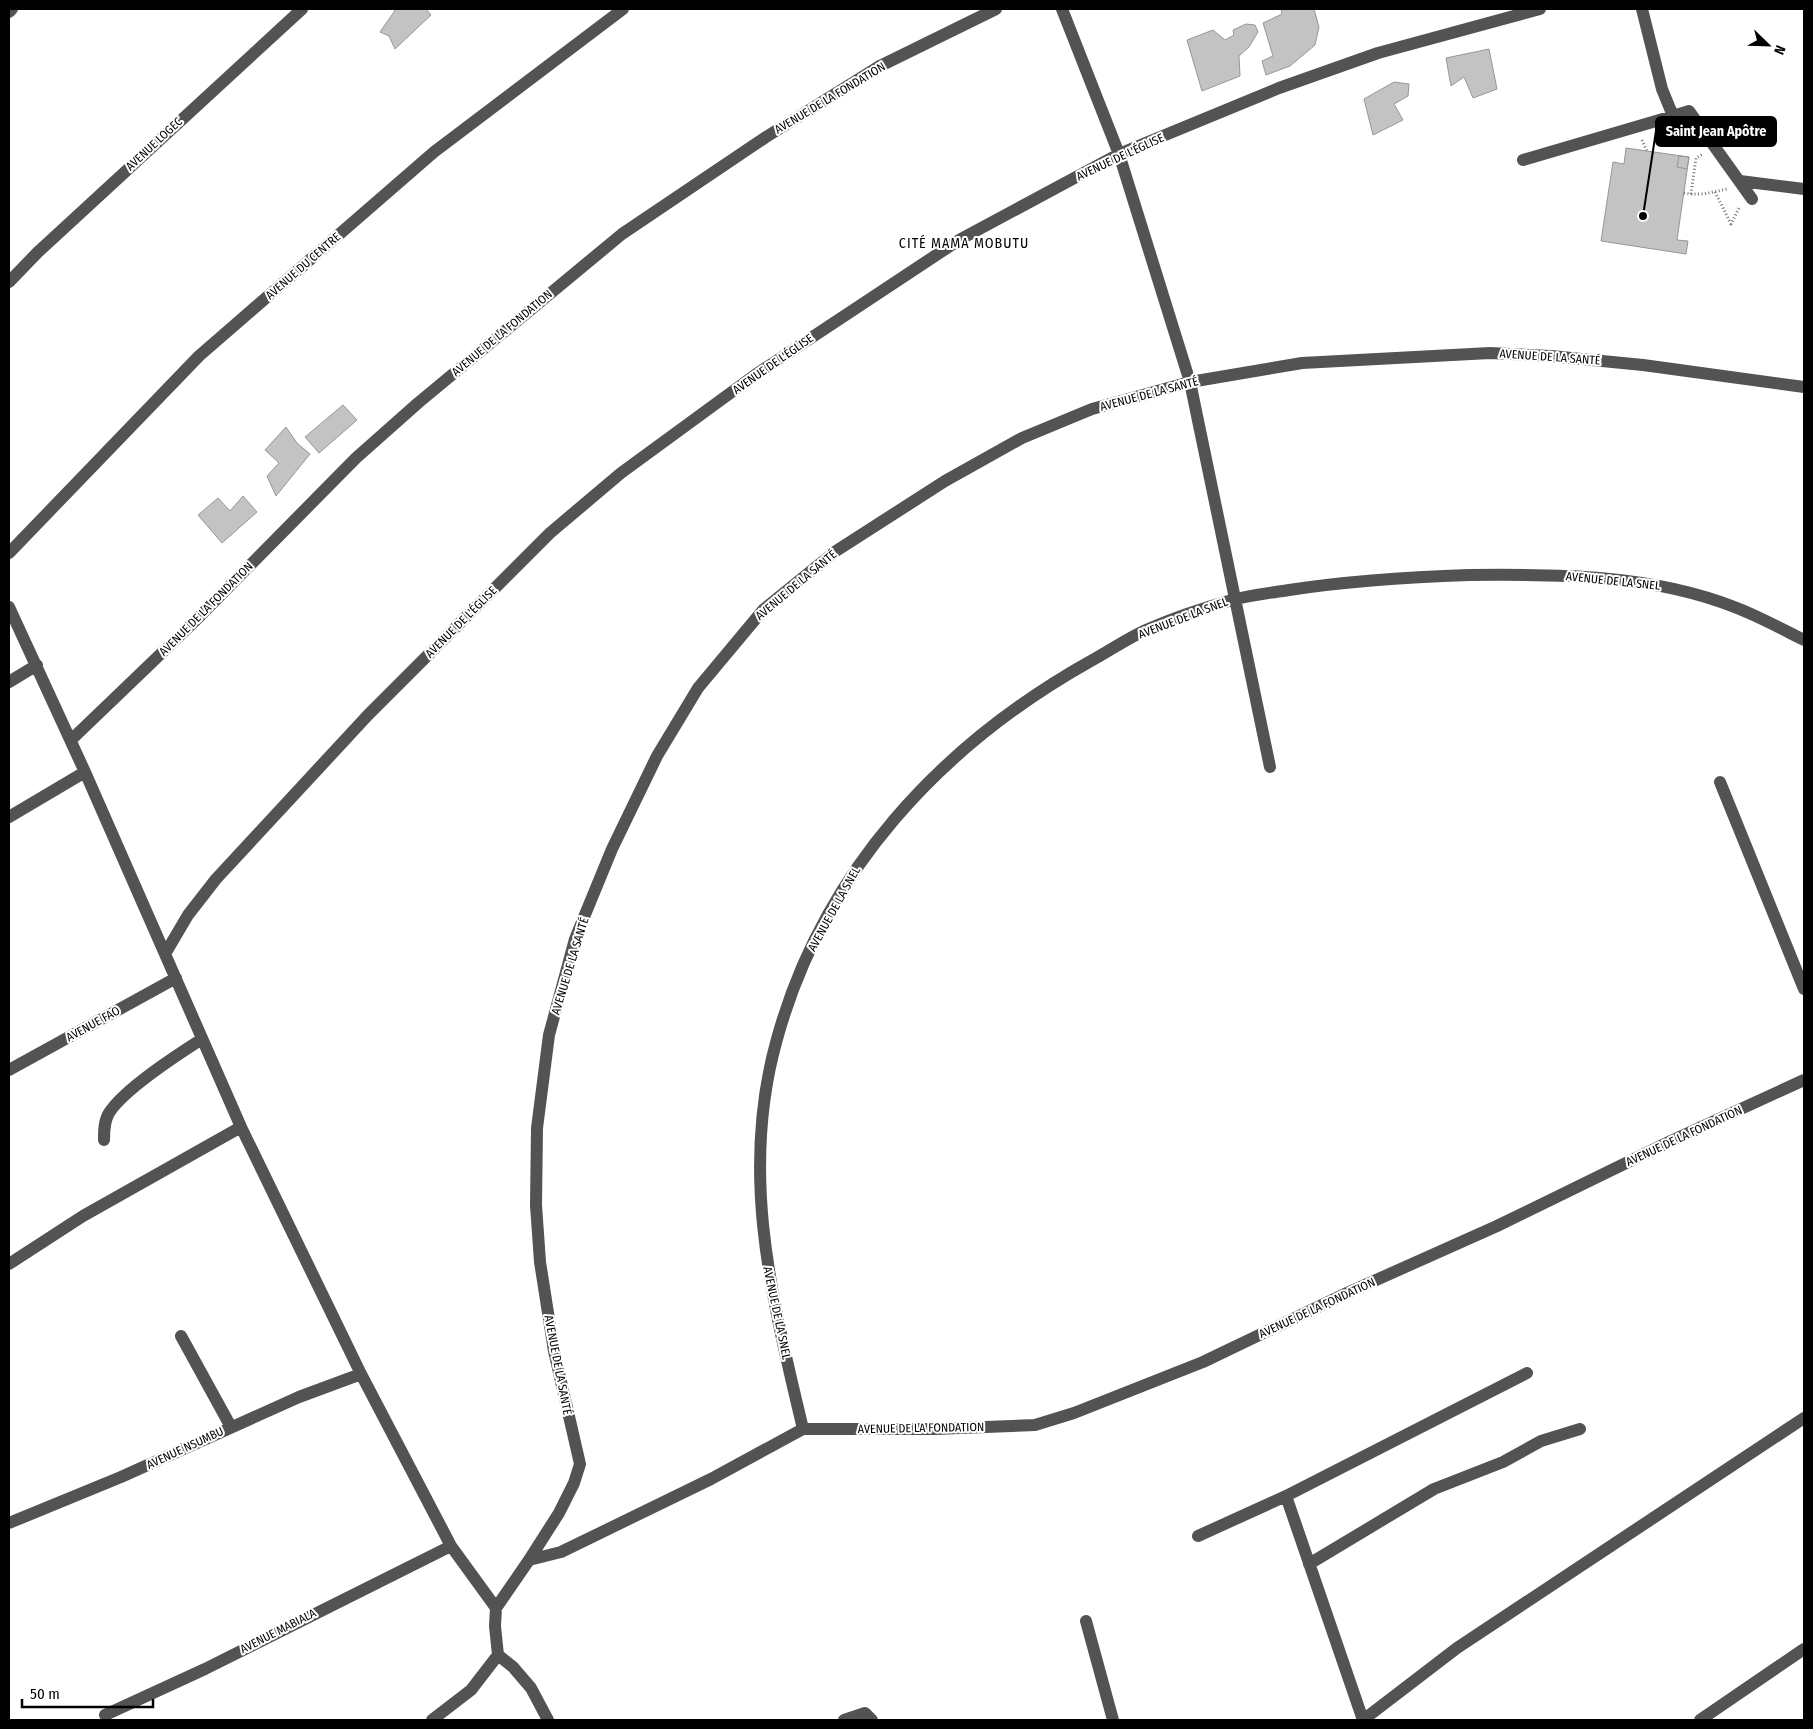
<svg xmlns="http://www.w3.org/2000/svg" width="1813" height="1729" font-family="'Fira Sans Condensed',sans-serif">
<rect width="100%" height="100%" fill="#fff"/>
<path fill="#c3c3c3" stroke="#979797" d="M396,9H426L431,15L395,49L389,36L380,32Z
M1281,9H1314L1319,27L1315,45L1290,66L1266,75L1262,61L1273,56L1263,23L1282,14Z
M1246,24L1255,25L1258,32L1249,47L1239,56L1240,76L1202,91L1187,40L1213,30L1225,40L1234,35L1233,30Z
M1489,49L1497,89L1473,98L1464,77L1451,86L1446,58Z
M1394,82L1409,84L1408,96L1394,104L1403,120L1373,135L1364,99Z
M1626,148L1689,157L1677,240L1688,241L1686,254L1601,241L1613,162L1624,164Z
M1679,156L1689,157L1687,169L1677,167Z
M343,405L357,420L319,453L305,437Z
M286,427L297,443L310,454L276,496L267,476L279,463L265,450Z
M243,496L257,512L222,543L198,515L218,498L230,511Z"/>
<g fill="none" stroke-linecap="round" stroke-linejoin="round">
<path stroke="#757575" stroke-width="3" stroke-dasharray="1 2.5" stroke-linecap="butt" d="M1642,140L1647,151
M1715,192L1731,224L1740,206
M1684,193L1691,194L1696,158L1703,154
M1691,194H1704L1727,189"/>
<path stroke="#535353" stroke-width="12" d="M1062,9L1119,154L1190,382L1270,767
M9,12L12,9
M1673,116L1689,111L1752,199
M1523,160L1673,116L1662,89L1642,9
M1740,181L1804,189
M9,282L37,253L302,9
M9,553L199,356L434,152L623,9
M9,607L85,772L241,1127L361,1374L451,1546L496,1608
M9,682L37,665
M71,740L195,621L356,458L418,403L622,234L766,137L878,67L996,9
M1720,782L1804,989
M9,817L85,772
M165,954L188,915L216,879L368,715L550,533L621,473L755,375L959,240L1119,154L1279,88L1378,53L1540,9
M9,1070L176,978
M104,1140C104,1131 104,1121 109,1113C124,1089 177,1055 202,1039
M9,1264L83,1216L241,1127
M181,1336L231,1427
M803,1429H935L1035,1425L1074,1413L1203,1362L1347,1293L1497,1226L1671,1141L1804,1080
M1286,1496L1363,1720L1457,1648L1804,1418
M9,1523L121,1477L299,1397L361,1374
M1198,1536L1286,1496L1527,1373
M529,1560L559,1513L574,1483L580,1464L554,1351L540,1262L536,1205L537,1128L549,1035L575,939L612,849L657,756L698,688L763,610L836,551L945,481L1022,438L1092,409L1190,382L1302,363L1490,353L1551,356L1643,365L1804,387
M1309,1564L1434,1489L1503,1462L1541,1441L1580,1429
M1086,1621L1113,1720
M498,1655L513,1667L531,1688L548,1720
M105,1715L205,1669L451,1546
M432,1720L471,1690L498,1655L495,1626L496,1608L529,1560L561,1552L711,1479L803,1429C772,1298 739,1173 777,1039C823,872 940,746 1089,662C1108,652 1126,639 1146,630C1173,618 1203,608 1232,600C1250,595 1270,593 1289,590C1348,581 1409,577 1469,575C1559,574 1652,574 1737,608C1760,617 1782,629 1804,640
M844,1720L865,1713L872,1720
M1700,1720L1804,1649"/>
</g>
<g text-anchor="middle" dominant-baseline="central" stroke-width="4" stroke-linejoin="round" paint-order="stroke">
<g font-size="12" fill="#000" stroke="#fff">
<text transform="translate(830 98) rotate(-31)">AVENUE DE LA FONDATION</text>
<text transform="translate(154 144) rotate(-43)">AVENUE LOGEC</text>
<text transform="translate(1120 157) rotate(-25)">AVENUE DE L'ÉGLISE</text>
<text transform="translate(303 266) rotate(-41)">AVENUE DU CENTRE</text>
<text transform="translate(502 333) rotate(-40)">AVENUE DE LA FONDATION</text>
<text transform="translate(1550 357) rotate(4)">AVENUE DE LA SANTÉ</text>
<text transform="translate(773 364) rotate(-35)">AVENUE DE L'ÉGLISE</text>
<text transform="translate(1149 394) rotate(-15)">AVENUE DE LA SANTÉ</text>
<text transform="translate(1613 581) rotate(6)">AVENUE DE LA SNEL</text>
<text transform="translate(796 585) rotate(-40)">AVENUE DE LA SANTÉ</text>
<text transform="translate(206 609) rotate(-45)">AVENUE DE LA FONDATION</text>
<text transform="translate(1183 618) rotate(-21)">AVENUE DE LA SNEL</text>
<text transform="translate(461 622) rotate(-45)">AVENUE DE L'ÉGLISE</text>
<text transform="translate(834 909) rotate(-61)">AVENUE DE LA SNEL</text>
<text transform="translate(570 966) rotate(-73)">AVENUE DE LA SANTÉ</text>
<text transform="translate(93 1024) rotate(-29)">AVENUE FAO</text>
<text transform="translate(1684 1136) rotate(-25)">AVENUE DE LA FONDATION</text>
<text transform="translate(1317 1308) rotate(-25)">AVENUE DE LA FONDATION</text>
<text transform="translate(777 1313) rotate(78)">AVENUE DE LA SNEL</text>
<text transform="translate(558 1365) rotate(79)">AVENUE DE LA SANTÉ</text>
<text transform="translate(921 1428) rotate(-1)">AVENUE DE LA FONDATION</text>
<text transform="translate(185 1448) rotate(-25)">AVENUE NSUMBU</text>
<text transform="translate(278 1631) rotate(-27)">AVENUE MABIALA</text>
</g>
<g font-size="14" letter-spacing="1" fill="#000" stroke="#fff">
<text x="964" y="243">CITÉ MAMA MOBUTU</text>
</g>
</g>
<path fill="none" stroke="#000" stroke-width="2" d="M1643 216L1656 131"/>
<circle fill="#000" stroke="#fff" stroke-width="2" cx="1643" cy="216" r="5"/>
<rect fill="#000" stroke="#000" stroke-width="2" x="1656" y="117" width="120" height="29" rx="5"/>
<g font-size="14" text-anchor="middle" font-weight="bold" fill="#fff">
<text x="1716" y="136">Saint Jean Apôtre</text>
</g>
<rect width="1813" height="1729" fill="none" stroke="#000000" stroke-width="20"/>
<g transform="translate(1768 45) rotate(113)" stroke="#ffffff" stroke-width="4" paint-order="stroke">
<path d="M0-4L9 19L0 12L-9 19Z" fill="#000000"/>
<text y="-8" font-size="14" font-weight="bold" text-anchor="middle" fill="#000000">N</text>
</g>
<path d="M22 1699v8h131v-8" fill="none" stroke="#000000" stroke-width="2.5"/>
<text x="30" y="1699" font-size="15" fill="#000000" stroke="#ffffff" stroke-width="4" paint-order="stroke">50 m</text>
</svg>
